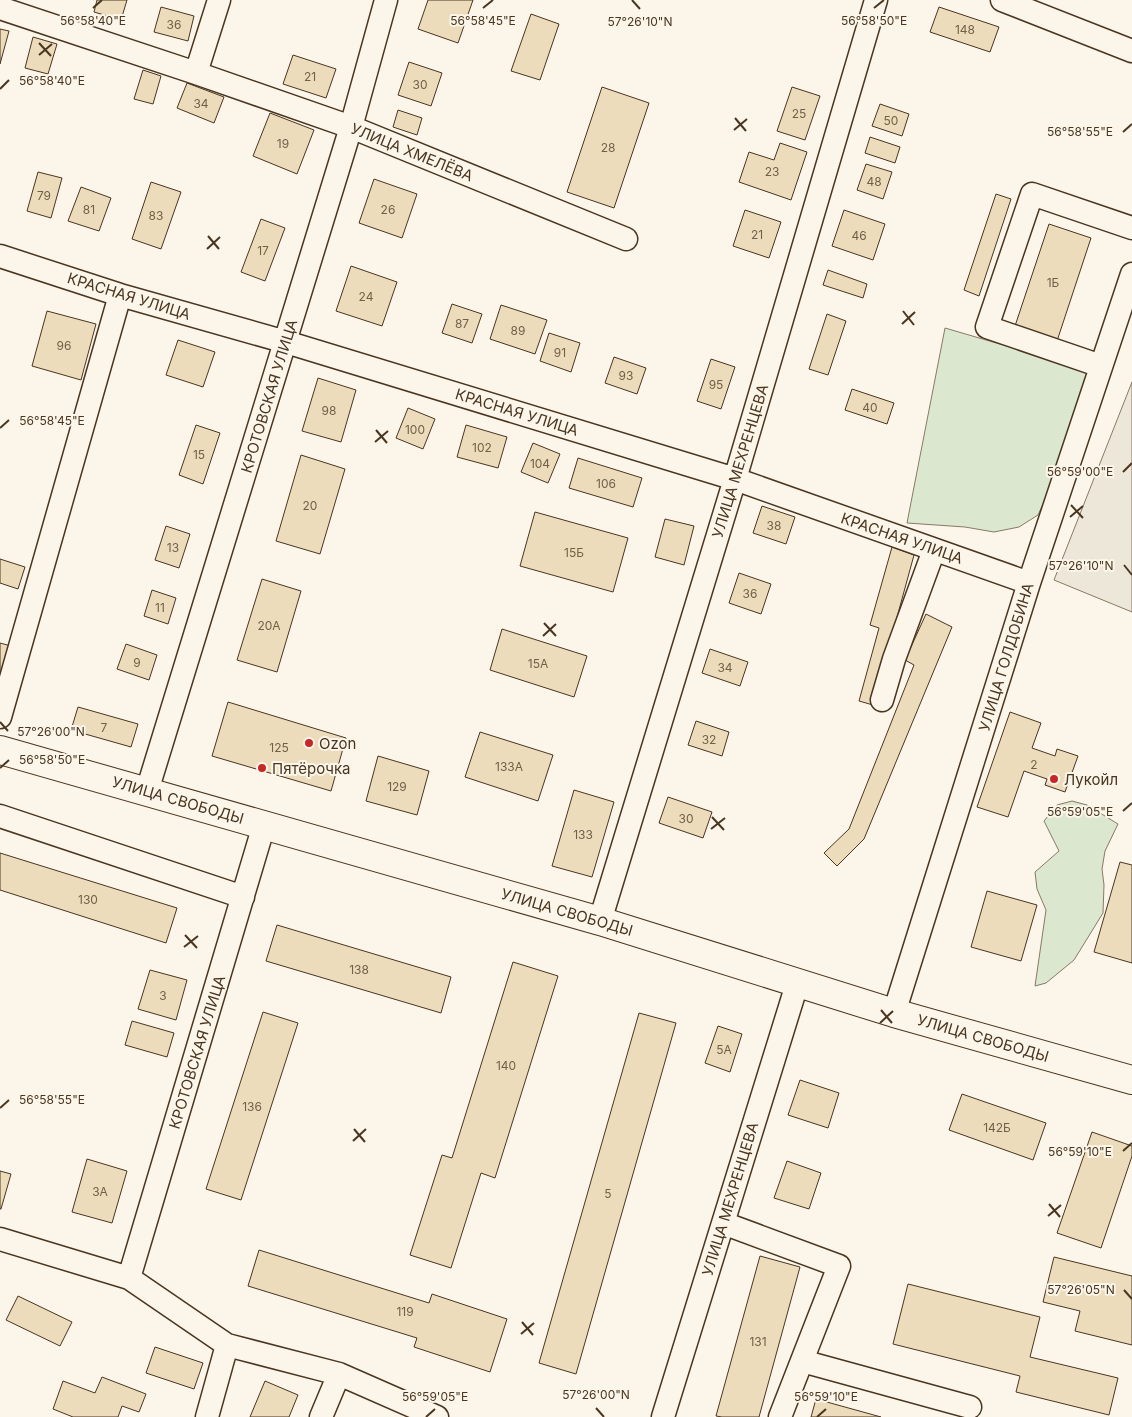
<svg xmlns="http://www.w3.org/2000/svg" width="1132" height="1417" font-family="Inter,sans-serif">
<rect width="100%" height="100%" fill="#fbf6e9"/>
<path fill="#dce7d0" stroke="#887966" d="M945,328L1092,371L1063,461L1038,515L1019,527L994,532L965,527L907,523Z
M1072,801L1087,805L1118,824L1105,851L1102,869L1104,885L1103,913L1074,960L1046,983L1035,986L1046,910L1037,889L1035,872L1059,851L1044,821L1057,805Z"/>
<path fill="#ede7d9" stroke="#887966" d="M1132,382V612L1054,580Z"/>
<path fill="#ecdcbc" stroke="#4a3520" d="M97,0H127L121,20L94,12Z
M428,0H473L458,43L418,29Z
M161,7L194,16L188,41L154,32Z
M939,7L999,27L990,52L930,32Z
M531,14L559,24L540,80L511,71Z
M0,29L9,31L0,64Z
M33,37L57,44L48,74L25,68Z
M293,55L336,69L326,98L283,84Z
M409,62L442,73L431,106L398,95Z
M143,70L161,76L153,104L134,99Z
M187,83L224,97L214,123L177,108Z
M602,87L649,103L614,208L567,192Z
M792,87L820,96L805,140L777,131Z
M880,104L909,114L902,136L872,126Z
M398,110L422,118L417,135L393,127Z
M270,113L314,130L297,174L253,156Z
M870,137L900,147L895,163L865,153Z
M780,143L807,152L791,200L739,182L749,152L774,160Z
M866,164L892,172L883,199L857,190Z
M38,172L62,178L51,218L27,211Z
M374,179L417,194L402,238L359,223Z
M151,182L181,192L161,249L132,239Z
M81,187L111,198L99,231L68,221Z
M996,194L1011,199L979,296L964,290Z
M745,210L781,222L769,258L733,246Z
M844,210L885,224L873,260L832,246Z
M261,219L285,228L265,281L241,272Z
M1049,224L1091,238L1057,341L1015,326Z
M351,266L397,282L382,326L336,311Z
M828,270L867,284L863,298L823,285Z
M452,304L482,314L472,343L442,333Z
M501,305L547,320L535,354L490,339Z
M47,311L96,324L81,380L32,366Z
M827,314L846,321L828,375L809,369Z
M549,333L580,343L571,372L540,361Z
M178,340L215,352L203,387L166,375Z
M614,357L646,368L637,394L605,383Z
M711,359L735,367L721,409L697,401Z
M318,378L356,390L341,442L302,431Z
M852,389L894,403L887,424L845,410Z
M408,408L435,419L423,449L396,438Z
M196,425L220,433L203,484L179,475Z
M466,425L507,437L498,468L457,457Z
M533,443L560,454L548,483L521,472Z
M301,455L345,469L320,554L276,541Z
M578,458L642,478L633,507L569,488Z
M762,506L795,517L786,544L753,533Z
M535,512L628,538L613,592L520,566Z
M665,519L694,526L684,565L655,557Z
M166,526L190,534L179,568L155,560Z
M892,547L914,555L873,705L859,701L879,628L870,625Z
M0,559L25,567L18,589L0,583Z
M739,573L771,584L761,614L729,603Z
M262,579L301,591L277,672L237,660Z
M152,590L176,598L168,624L144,616Z
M926,614L952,627L864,839L837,866L824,853L849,829L914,665L905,660Z
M502,629L587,656L574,697L490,670Z
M0,643L11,646L0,679Z
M126,644L157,655L149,680L117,669Z
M710,649L748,662L740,686L702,673Z
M228,702L346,738L331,791L212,756Z
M78,707L138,724L131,747L71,730Z
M1010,712L1041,723L1032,748L1055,756L1057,749L1078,756L1065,792L1045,785L1047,779L1024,771L1008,817L977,807Z
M696,721L729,732L722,756L688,745Z
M480,732L553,755L538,801L465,777Z
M378,756L429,771L417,815L366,801Z
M574,790L614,802L592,877L552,866Z
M668,797L712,812L703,838L659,823Z
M0,853L177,908L166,943L0,890Z
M1120,862L1132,865V963L1094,952Z
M987,891L1037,905L1021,961L971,947Z
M277,925L451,977L441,1013L266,961Z
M513,962L558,976L495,1178L481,1173L451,1268L410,1255L442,1155L452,1158Z
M150,970L187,980L176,1020L138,1009Z
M263,1012L298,1023L241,1200L206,1189Z
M639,1013L676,1023L576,1374L539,1363Z
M132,1021L174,1033L167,1057L125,1045Z
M718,1026L742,1034L730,1072L705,1063Z
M800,1080L839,1093L828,1128L788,1115Z
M962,1094L1046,1123L1033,1160L949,1130Z
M1092,1132L1132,1146V1156L1101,1248L1057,1233Z
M87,1159L127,1171L112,1223L72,1212Z
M787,1161L821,1173L809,1209L774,1198Z
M0,1171L11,1174L1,1209H0Z
M259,1250L429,1303L432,1294L507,1319L490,1372L414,1347L417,1338L248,1286Z
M760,1256L800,1267L759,1417H722L716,1416Z
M1054,1257L1132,1276V1345L1075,1331L1080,1311L1043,1302Z
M908,1284L1040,1317L1030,1357L1118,1378L1109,1415L1016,1392L1020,1376L893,1344Z
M18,1296L72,1322L60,1346L6,1320Z
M155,1347L203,1363L194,1389L146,1373Z
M102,1377L146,1394L139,1412L122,1406L118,1417H73L53,1409L63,1381L95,1393Z
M265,1381L298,1395L289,1417H250Z
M816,1399L881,1417H811Z"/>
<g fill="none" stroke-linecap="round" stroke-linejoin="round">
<defs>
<path id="minor" d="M1002,0L1132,51
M0,8L196,73L351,127L626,239
M196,73L219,0
M0,256L120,295L286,342L735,479L1029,583
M1101,366L987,327L1032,194L1132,228
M882,700L894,659L934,550
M0,717L120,295
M147,791L351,127L386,0
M0,816L243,897
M600,921L735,479L876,0
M894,1013L1029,583L1132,274
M723,1223L839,1266L780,1417
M0,1239L129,1278L227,1345L339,1374L437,1417
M129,1278L264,825
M802,1361L970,1407
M207,1417L227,1345
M321,1417L339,1374
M663,1417L798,981"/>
<path id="major" d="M0,750L600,921L894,1013L1132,1080"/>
</defs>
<use href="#minor" stroke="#4a3520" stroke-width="25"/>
<use href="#major" stroke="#4a3520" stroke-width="30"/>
<use href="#minor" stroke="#fbf6e9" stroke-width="22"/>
<use href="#major" stroke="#fbf6e9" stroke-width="28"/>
</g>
<path fill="none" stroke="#4a3520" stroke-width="2" d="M632,0L640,9M93,8L102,0M483,8L493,0M874,8L884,0M39,43L51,56M39,55L52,44M0,89L9,80M735,118L746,131M734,130L747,119M1123,132L1132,124M208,236L219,249M207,249L220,237M903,311L914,325M902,324L915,312M0,428L9,420M376,430L387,443M375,442L388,431M1123,472L1132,463M1071,505L1083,518M1070,517L1083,506M1124,565L1132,575M544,623L556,636M543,636L556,624M0,722L8,731M0,768L9,760M1123,811L1132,803M712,817L724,830M711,829L725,818M185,935L197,948M184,947L198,936M881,1010L892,1023M880,1023L893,1011M0,1108L9,1100M354,1129L365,1142M353,1141L366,1129M1123,1151L1132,1143M1049,1204L1060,1217M1048,1216L1061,1205M1124,1290L1132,1299M522,1322L533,1335M521,1334L534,1323M596,1408L604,1417M426,1417L435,1409M817,1417L826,1409"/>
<g fill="#c62828" stroke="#fbf6e9" stroke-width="2">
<circle cx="309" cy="743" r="5"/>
<circle cx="262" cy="768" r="5"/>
<circle cx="1054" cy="779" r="5"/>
</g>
<g text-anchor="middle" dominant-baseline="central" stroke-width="4" stroke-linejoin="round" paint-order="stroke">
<g font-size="12" fill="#725f47">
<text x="174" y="24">36</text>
<text x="965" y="29">148</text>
<text x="310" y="76">21</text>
<text x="420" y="84">30</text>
<text x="201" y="103">34</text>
<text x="799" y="113">25</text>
<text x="891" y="120">50</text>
<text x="283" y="143">19</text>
<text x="608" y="147">28</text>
<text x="772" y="171">23</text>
<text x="874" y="181">48</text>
<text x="44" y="195">79</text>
<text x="89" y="209">81</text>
<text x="388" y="209">26</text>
<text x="156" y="215">83</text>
<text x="757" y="234">21</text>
<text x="859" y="235">46</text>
<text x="263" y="250">17</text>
<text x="1053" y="282">1Б</text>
<text x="366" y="296">24</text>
<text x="462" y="323">87</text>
<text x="518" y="330">89</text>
<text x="64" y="345">96</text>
<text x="560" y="352">91</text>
<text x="626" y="375">93</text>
<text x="716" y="384">95</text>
<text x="870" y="407">40</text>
<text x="329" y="410">98</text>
<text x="415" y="429">100</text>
<text x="482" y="447">102</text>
<text x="199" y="454">15</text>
<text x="540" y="463">104</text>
<text x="606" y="483">106</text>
<text x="310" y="505">20</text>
<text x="774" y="525">38</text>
<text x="173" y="547">13</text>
<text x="574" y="552">15Б</text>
<text x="750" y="593">36</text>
<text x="160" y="607">11</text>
<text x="269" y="625">20А</text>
<text x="137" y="662">9</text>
<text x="538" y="663">15А</text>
<text x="725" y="667">34</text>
<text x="104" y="727">7</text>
<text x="709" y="739">32</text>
<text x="279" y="747">125</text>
<text x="1034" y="764">2</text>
<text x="509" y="766">133А</text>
<text x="397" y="786">129</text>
<text x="686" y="818">30</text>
<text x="583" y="834">133</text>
<text x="88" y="899">130</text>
<text x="359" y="969">138</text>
<text x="163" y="995">3</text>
<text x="724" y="1049">5А</text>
<text x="506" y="1065">140</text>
<text x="252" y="1106">136</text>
<text x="997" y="1127">142Б</text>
<text x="100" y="1191">3А</text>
<text x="608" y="1193">5</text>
<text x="405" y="1311">119</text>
<text x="758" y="1341">131</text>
</g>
<g font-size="15" fill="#4a3520" stroke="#fbf6e9">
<text transform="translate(412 152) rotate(22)">УЛИЦА ХМЕЛЁВА</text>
<text transform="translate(129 296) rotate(17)">КРАСНАЯ УЛИЦА</text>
<text transform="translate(269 396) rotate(-73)">КРОТОВСКАЯ УЛИЦА</text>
<text transform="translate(517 412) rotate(17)">КРАСНАЯ УЛИЦА</text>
<text transform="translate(740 461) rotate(-73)">УЛИЦА МЕХРЕНЦЕВА</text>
<text transform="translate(902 538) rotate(19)">КРАСНАЯ УЛИЦА</text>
<text transform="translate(1006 657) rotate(-73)">УЛИЦА ГОЛДОБИНА</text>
<text transform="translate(178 800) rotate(16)">УЛИЦА СВОБОДЫ</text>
<text transform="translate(567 912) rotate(16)">УЛИЦА СВОБОДЫ</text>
<text transform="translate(983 1038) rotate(16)">УЛИЦА СВОБОДЫ</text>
<text transform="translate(197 1052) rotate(-73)">КРОТОВСКАЯ УЛИЦА</text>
<text transform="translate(730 1199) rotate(-73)">УЛИЦА МЕХРЕНЦЕВА</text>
</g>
<g font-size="15" fill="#4a3520" stroke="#fbf6e9" text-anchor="start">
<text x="319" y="743">Ozon</text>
<text x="272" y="768">Пятёрочка</text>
<text x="1064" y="779">Лукойл</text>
</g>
</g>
<g font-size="12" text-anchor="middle" fill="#4a3520" stroke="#fbf6e9" stroke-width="4" stroke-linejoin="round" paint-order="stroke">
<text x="93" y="25">56°58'40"E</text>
<text x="483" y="25">56°58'45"E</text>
<text x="874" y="25">56°58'50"E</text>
<text x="640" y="26">57°26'10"N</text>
<text x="52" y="85">56°58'40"E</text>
<text x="1080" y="136">56°58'55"E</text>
<text x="52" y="425">56°58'45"E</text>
<text x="1080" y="476">56°59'00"E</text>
<text x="1081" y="570">57°26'10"N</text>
<text x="51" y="736">57°26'00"N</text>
<text x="52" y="764">56°58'50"E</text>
<text x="1080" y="816">56°59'05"E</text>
<text x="52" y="1104">56°58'55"E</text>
<text x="1080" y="1156">56°59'10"E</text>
<text x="1081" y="1294">57°26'05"N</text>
<text x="596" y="1399">57°26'00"N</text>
<text x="435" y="1401">56°59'05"E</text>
<text x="826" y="1401">56°59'10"E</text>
</g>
</svg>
